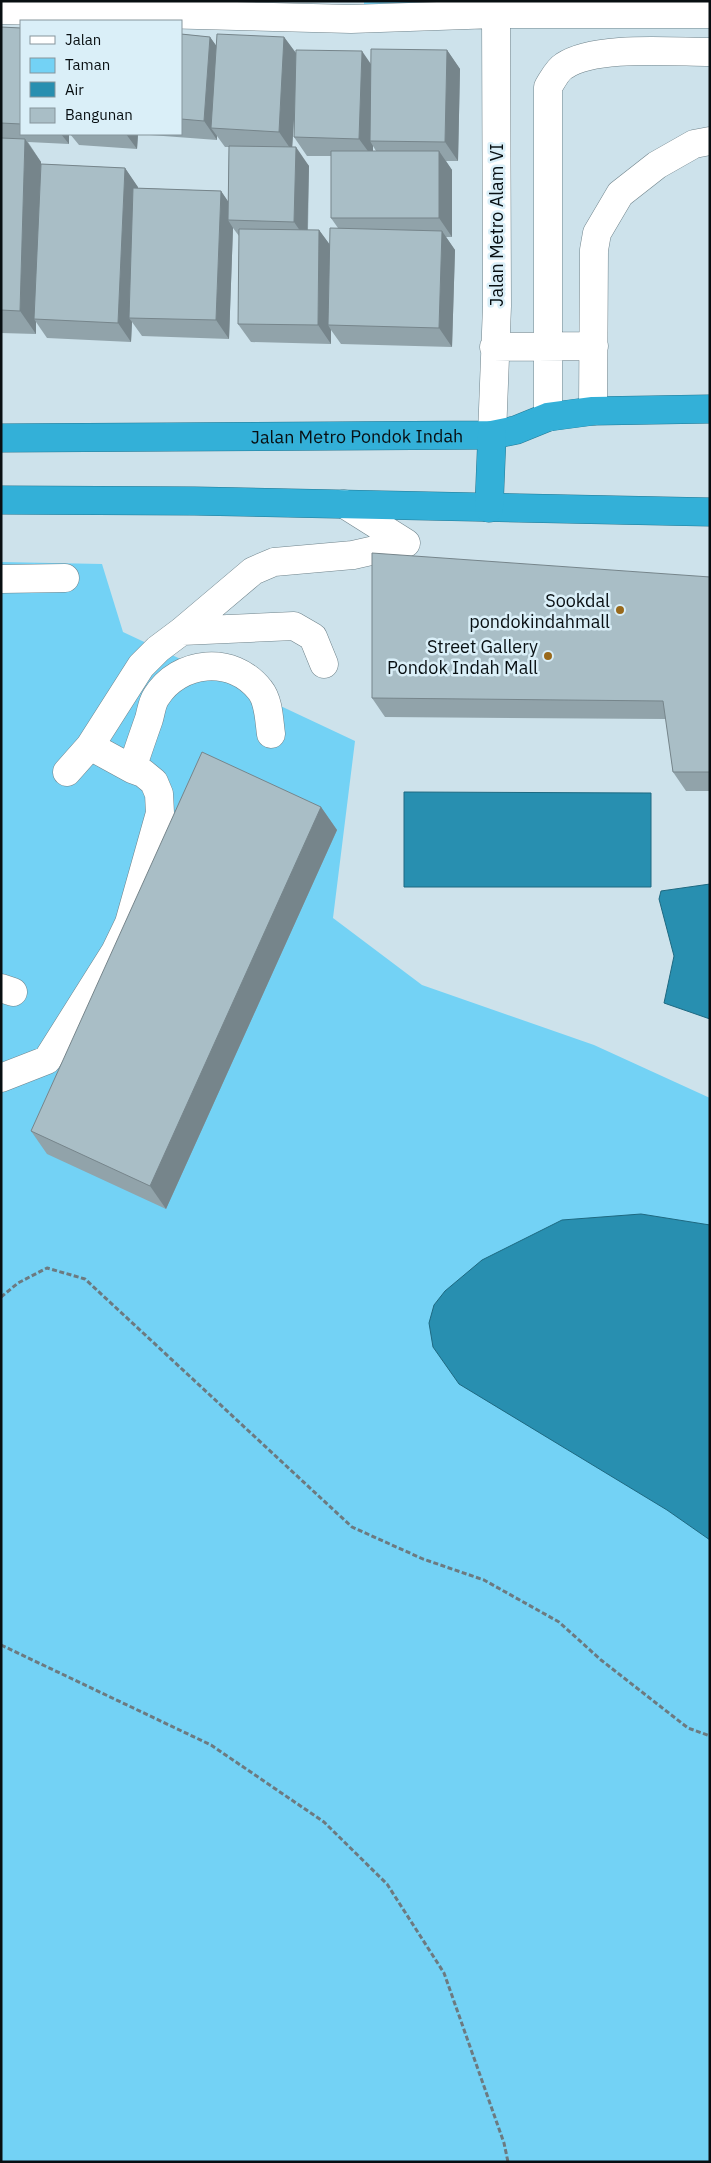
<svg xmlns="http://www.w3.org/2000/svg" width="711" height="2163" font-family="'IBM Plex Sans',sans-serif">
<rect width="100%" height="100%" fill="#cde2eb"/>
<path fill="#73d2f5" d="M364,1H595L364,5Z
M1,562L102,564L123,632L355,741L333,918L422,985L594,1045L710,1098V2162H1Z"/>
<path fill="#288fb0" stroke="#1e6981" d="M404,792L651,793V887H404Z
M710,884V1019L664,1003L674,956L659,899L661,891Z
M641,1214L710,1225V1540L667,1510L459,1384L433,1347L429,1323L434,1305L445,1291L482,1260L562,1220Z"/>
<g fill="none" stroke-linecap="round" stroke-linejoin="round">
<defs>
<path id="minor" d="M1,10L351,19L496,14H710
M494,347L594,346
M593,411L594,250L597,233L620,194L657,165L694,144L710,141
M548,417V87C552,81 557,70 564,66C594,45 673,52 710,52
M492,435L497,306L496,14
M344,504L406,543
M1,579L65,578
M182,631L294,626L313,637L324,664
M132,769C137,753 143,736 149,719C151,712 152,703 156,697C179,660 233,655 260,690C269,701 269,720 271,734
M67,772L90,746L141,666L158,649L182,631L253,571L274,562L353,555L406,543
M1,988L13,992
M1,1078L47,1060L115,952L129,923L160,813L159,794L154,782L143,773L132,769L90,746"/>
<g id="highway">
<path id="s1" d="M1,438L492,435L516,430L548,417L593,411L710,409"/>
<path d="M1,500L195,501L710,512"/>
<path d="M489,508L492,435"/>
</g>
</defs>
<use href="#minor" stroke="#6f838b" stroke-width="29"/>
<use href="#highway" stroke="#247893" stroke-width="29"/>
<path stroke="#6c7a80" stroke-width="3" stroke-dasharray="5 2.5" stroke-linecap="butt" d="M1,1297L18,1283L47,1268L85,1279L352,1527L423,1559L484,1580L559,1622L601,1660L688,1728L710,1736
M1,1645L211,1745L324,1822L387,1884L444,1973L504,2143L508,2162"/>
<use href="#minor" stroke="#fff" stroke-width="28"/>
<use href="#highway" stroke="#33b0d8" stroke-width="28"/>
</g>
<path fill="#91a3aa" fill-rule="evenodd" d="M1,27L21,28V134H69V144L28,142L41,162V164L125,168L138,188L221,191L228,202L229,147H225L217,136V140L150,135L149,134H181V34L210,37L216,46L284,37L296,53L371,64L447,50L460,69L458,161H446L452,170V237H446L455,250L452,347L341,344L331,330V344L251,342L238,324L239,236L233,228L229,339L142,336L132,322L131,342L47,338L36,322V334L1,333ZM294,113V137L307,156H331V218L338,228L330,245L319,230H308L309,166L292,147ZM373,146L376,151H373Z
M70,134H138L137,149L79,145Z
M710,577V791H686L673,772L666,719L385,717L372,698Z
M321,807L337,830L166,1209L47,1154L31,1131Z"/>
<path fill="#76858b" d="M210,37L223,55L211,128L217,136V140L204,121Z
M284,37L298,56L292,151L279,132Z
M447,50L460,69L458,161L445,142Z
M362,51L375,70L370,141L373,146V158L359,139Z
M61,134H69V144Z
M126,134H138L137,149Z
M25,139L41,162L36,319H34L36,322V334L20,311Z
M296,147L309,166L307,241L294,222Z
M439,151L452,170V237L439,218Z
M125,168L138,187L132,318H129L132,322L131,342L118,323Z
M221,191L234,210L228,220L233,228L229,339L216,320Z
M319,230L333,249L328,325L331,330V344L318,325Z
M442,231L455,250L452,347L439,328Z
M321,807L337,830L166,1209L150,1186Z"/>
<path fill="#a9bec6" stroke="#76858b" d="M1,27L21,28V124L1,123Z
M181,34L210,37L204,121L181,119Z
M217,34L284,37L279,132L211,128Z
M371,49L447,50L445,142L370,141Z
M296,50L362,51L359,139L294,137Z
M1,138L25,139L20,311L1,310Z
M229,146L296,147L294,222L228,220Z
M331,151H439V218H331Z
M41,164L125,168L118,323L34,319Z
M133,188L221,191L216,320L129,318Z
M330,228L442,231L439,328L328,325Z
M239,229L319,230L318,325L238,324Z
M372,553L710,577V772H673L663,701L372,698Z
M202,752L321,807L150,1186L31,1131Z"/>
<g fill="#99691b" stroke="#daeff8" stroke-width="2">
<circle cx="620" cy="610" r="5"/>
<circle cx="548" cy="656" r="5"/>
</g>
<g text-anchor="middle" dominant-baseline="central" stroke-width="5" stroke-linejoin="round" paint-order="stroke">
<g font-size="18" fill="#080f12" stroke="#daeff8">
<text transform="translate(496 225) rotate(-90)">Jalan Metro Alam VI</text>
<text stroke="none"><textPath href="#s1" startOffset="356">Jalan Metro Pondok Indah</textPath></text>
</g>
<g font-size="18" fill="#080f12" stroke="#daeff8" text-anchor="end">
<text x="610" y="600">Sookdal<tspan x="610" dy="21">pondokindahmall</tspan></text>
<text x="538" y="646">Street Gallery<tspan x="538" dy="21">Pondok Indah Mall</tspan></text>
</g>
</g>
<rect width="711" height="2163" fill="none" stroke="#080f12" stroke-width="5"/>
<rect x="20" y="20" width="162" height="115" fill="#daeff8" stroke="#86959c"/>
<rect x="30" y="36" width="25" height="8" fill="#ffffff" stroke="#86959c"/>
<text x="65" y="45" font-size="15" fill="#080f12">Jalan</text>
<rect x="30" y="58" width="25" height="15" fill="#73d2f5" stroke="#86959c"/>
<text x="65" y="70" font-size="15" fill="#080f12">Taman</text>
<rect x="30" y="82" width="25" height="15" fill="#288fb0" stroke="#86959c"/>
<text x="65" y="95" font-size="15" fill="#080f12">Air</text>
<rect x="30" y="108" width="25" height="15" fill="#a9bec6" stroke="#86959c"/>
<text x="65" y="120" font-size="15" fill="#080f12">Bangunan</text>
</svg>
